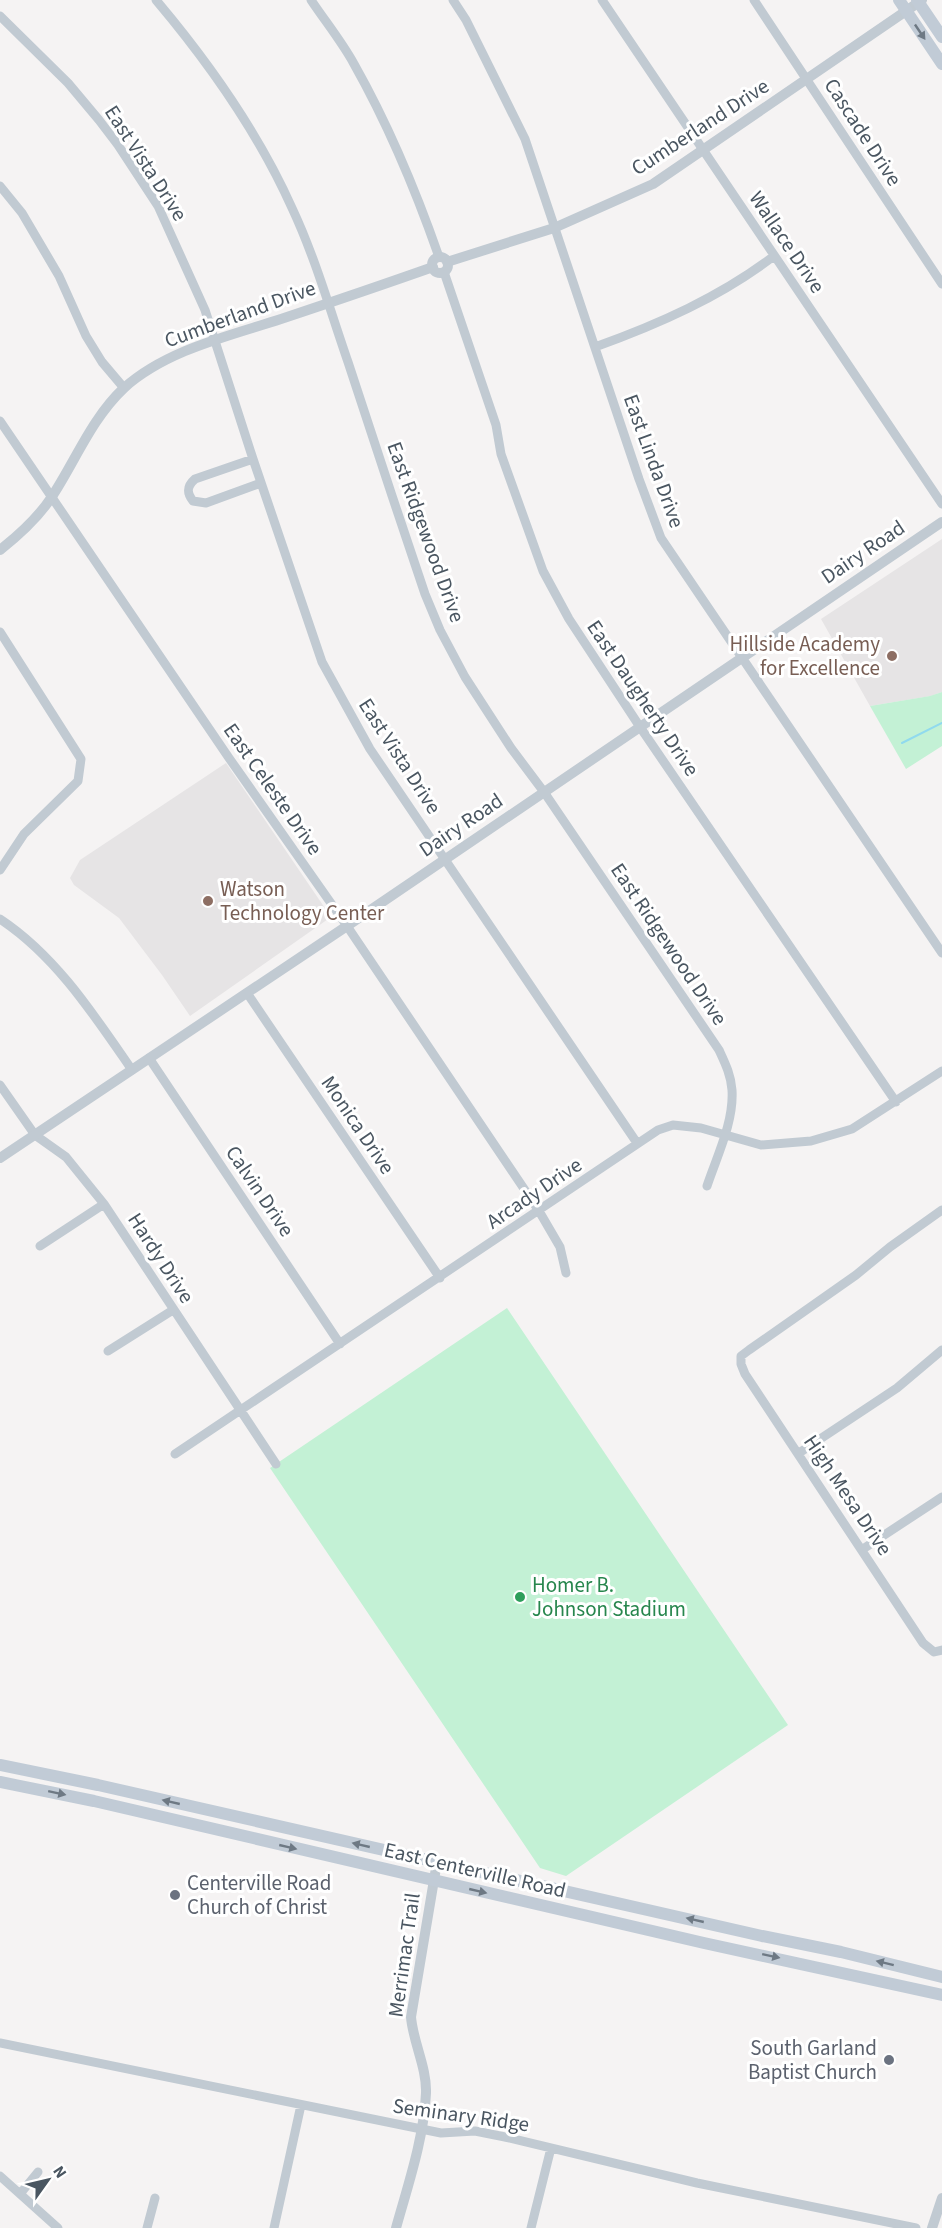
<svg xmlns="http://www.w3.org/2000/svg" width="942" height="2228" font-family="'Source Sans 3',sans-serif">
<rect width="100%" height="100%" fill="#f5f3f3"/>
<path fill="#e6e4e5" d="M942,539V692L931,696L870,706L821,619Z
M226,763L331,917L190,1016L162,975L119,918L74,885L70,878L80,860Z"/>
<path fill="#c3f1d5" d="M942,692V746L906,769L870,706L930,696Z
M507,1308L788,1725L566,1876L540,1868L270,1468Z"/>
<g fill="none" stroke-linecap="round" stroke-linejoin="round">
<path stroke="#90daee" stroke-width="2" d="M902,743L942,723"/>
<path stroke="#c1cad2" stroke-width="9" d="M156,0C210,64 258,132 292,208C315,257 330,310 348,362C373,439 399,517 425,594L440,630L465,677L511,748L544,792L719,1050C725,1063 731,1075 732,1090C734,1122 717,1156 707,1186
M311,0C325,21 342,42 354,64C389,126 416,191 439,257
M453,0L466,20L525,139L639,479L661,538L942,953
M602,0L942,504
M754,0L942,284
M0,16L68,83L99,120L118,145L158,206L205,310L253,459L322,662L370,749L637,1143
M0,186L22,213L59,276L86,336L102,362L124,388
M444,272L496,425L501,454L543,571L569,619L640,727L896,1102
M595,347C659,324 720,297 774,256
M0,421L229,758L347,926L539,1211L560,1247L566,1273
M253,459L195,479C187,486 186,492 193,501L206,503L261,483
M0,632L81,759L78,781L24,834L0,870
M0,919C56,956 94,1015 132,1070
M247,993L440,1278
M149,1058L340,1344
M0,1085L35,1135L66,1157L104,1204L276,1464
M942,1210L890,1247L856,1275L749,1350L741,1356V1364L745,1374L923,1643L934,1652L942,1650
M40,1246L104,1204
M108,1351L173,1310
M799,1453L897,1388L942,1350
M175,1454L658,1130L673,1125L701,1128L761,1145L811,1141L852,1129L942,1071
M863,1549L942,1497
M0,2043L441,2133L475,2131L505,2137L697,2183L916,2228
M0,2176L58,2228
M20,2194L38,2172
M147,2228L155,2198
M274,2228L301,2105
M531,2228L551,2148"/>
<path stroke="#c1cad2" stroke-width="10" d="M432 265a8 8 0 1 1 16 0a8 8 0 1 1-16 0Z
M447,262L554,228L653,184L922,0
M0,550C19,535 37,519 51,498C75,462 91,419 124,388C166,350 229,336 281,319C332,302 382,285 433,267
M0,1158L347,926L942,522
M396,2228C408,2185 424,2138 426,2093C427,2068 413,2042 411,2017L437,1862
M932,2228L942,2198"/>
<path stroke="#c1cbd6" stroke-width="12" d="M899,0L942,64
M917,0L942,37
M0,1765L98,1785L762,1936L841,1952L942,1977
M0,1782L94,1801L704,1943L942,1995"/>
</g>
<defs><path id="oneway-solid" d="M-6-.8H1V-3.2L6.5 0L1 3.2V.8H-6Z" transform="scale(1.5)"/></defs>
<g fill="#6e7984">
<use href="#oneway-solid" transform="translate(920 32) rotate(56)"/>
<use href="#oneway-solid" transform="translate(57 1793) rotate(12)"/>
<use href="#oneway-solid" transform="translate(171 1802) rotate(-167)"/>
<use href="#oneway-solid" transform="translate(361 1845) rotate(-167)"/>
<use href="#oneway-solid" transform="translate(288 1847) rotate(13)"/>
<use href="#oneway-solid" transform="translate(478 1891) rotate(13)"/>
<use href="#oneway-solid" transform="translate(695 1920) rotate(-167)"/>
<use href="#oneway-solid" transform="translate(771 1956) rotate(12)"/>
<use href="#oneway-solid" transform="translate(885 1963) rotate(-166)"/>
</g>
<g fill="#8d6e63" stroke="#fff" stroke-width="2">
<circle cx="892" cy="656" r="6"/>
<circle cx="208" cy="901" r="6"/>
</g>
<circle fill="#2e9e5b" stroke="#fff" stroke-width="2" cx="520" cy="1597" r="6"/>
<g fill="#6b7280" stroke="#fff" stroke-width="2">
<circle cx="175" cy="1895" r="6"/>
<circle cx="889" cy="2060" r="6"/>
</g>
<g text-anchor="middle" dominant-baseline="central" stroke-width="6" stroke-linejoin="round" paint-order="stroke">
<g font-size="21" fill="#4a5661" stroke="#fff">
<text transform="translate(700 127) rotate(-33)">Cumberland Drive</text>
<text transform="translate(863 132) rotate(57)">Cascade Drive</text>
<text transform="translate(146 163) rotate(57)">East Vista Drive</text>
<text transform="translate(787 242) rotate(56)">Wallace Drive</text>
<text transform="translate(240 314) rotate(-20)">Cumberland Drive</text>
<text transform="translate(654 461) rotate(70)">East Linda Drive</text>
<text transform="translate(426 532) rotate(70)">East Ridgewood Drive</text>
<text transform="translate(863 552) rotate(-34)">Dairy Road</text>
<text transform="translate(643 698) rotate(56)">East Daugherty Drive</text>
<text transform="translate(400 756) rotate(57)">East Vista Drive</text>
<text transform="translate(273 789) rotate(55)">East Celeste Drive</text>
<text transform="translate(461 825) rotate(-34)">Dairy Road</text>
<text transform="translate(669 944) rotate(56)">East Ridgewood Drive</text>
<text transform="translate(358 1125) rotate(56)">Monica Drive</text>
<text transform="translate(260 1191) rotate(56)">Calvin Drive</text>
<text transform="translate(534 1193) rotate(-34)">Arcady Drive</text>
<text transform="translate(161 1258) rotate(57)">Hardy Drive</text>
<text transform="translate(848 1495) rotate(56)">High Mesa Drive</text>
<text transform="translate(475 1870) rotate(13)">East Centerville Road</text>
<text transform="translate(404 1955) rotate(-82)">Merrimac Trail</text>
<text transform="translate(461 2115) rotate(8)">Seminary Ridge</text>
</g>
<g font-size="21" fill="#785e54" stroke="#fff" text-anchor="end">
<text x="880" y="644">Hillside Academy<tspan x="880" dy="24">for Excellence</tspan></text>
<text x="220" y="889" text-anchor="start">Watson<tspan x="220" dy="24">Technology Center</tspan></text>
</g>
<g font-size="21" fill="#27864d" stroke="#fff" text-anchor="start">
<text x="532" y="1585">Homer B.<tspan x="532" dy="24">Johnson Stadium</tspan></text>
</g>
<g font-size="21" fill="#5b616d" stroke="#fff" text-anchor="start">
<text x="187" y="1883">Centerville Road<tspan x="187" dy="24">Church of Christ</tspan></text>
<text x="877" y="2048" text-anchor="end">South Garland<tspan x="877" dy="24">Baptist Church</tspan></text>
</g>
</g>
<g transform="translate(48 2180) rotate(56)" stroke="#ffffff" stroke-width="4.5" paint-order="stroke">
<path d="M0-4.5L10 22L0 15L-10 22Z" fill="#4a5661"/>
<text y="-9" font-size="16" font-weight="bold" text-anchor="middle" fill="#4a5661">N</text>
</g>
</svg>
